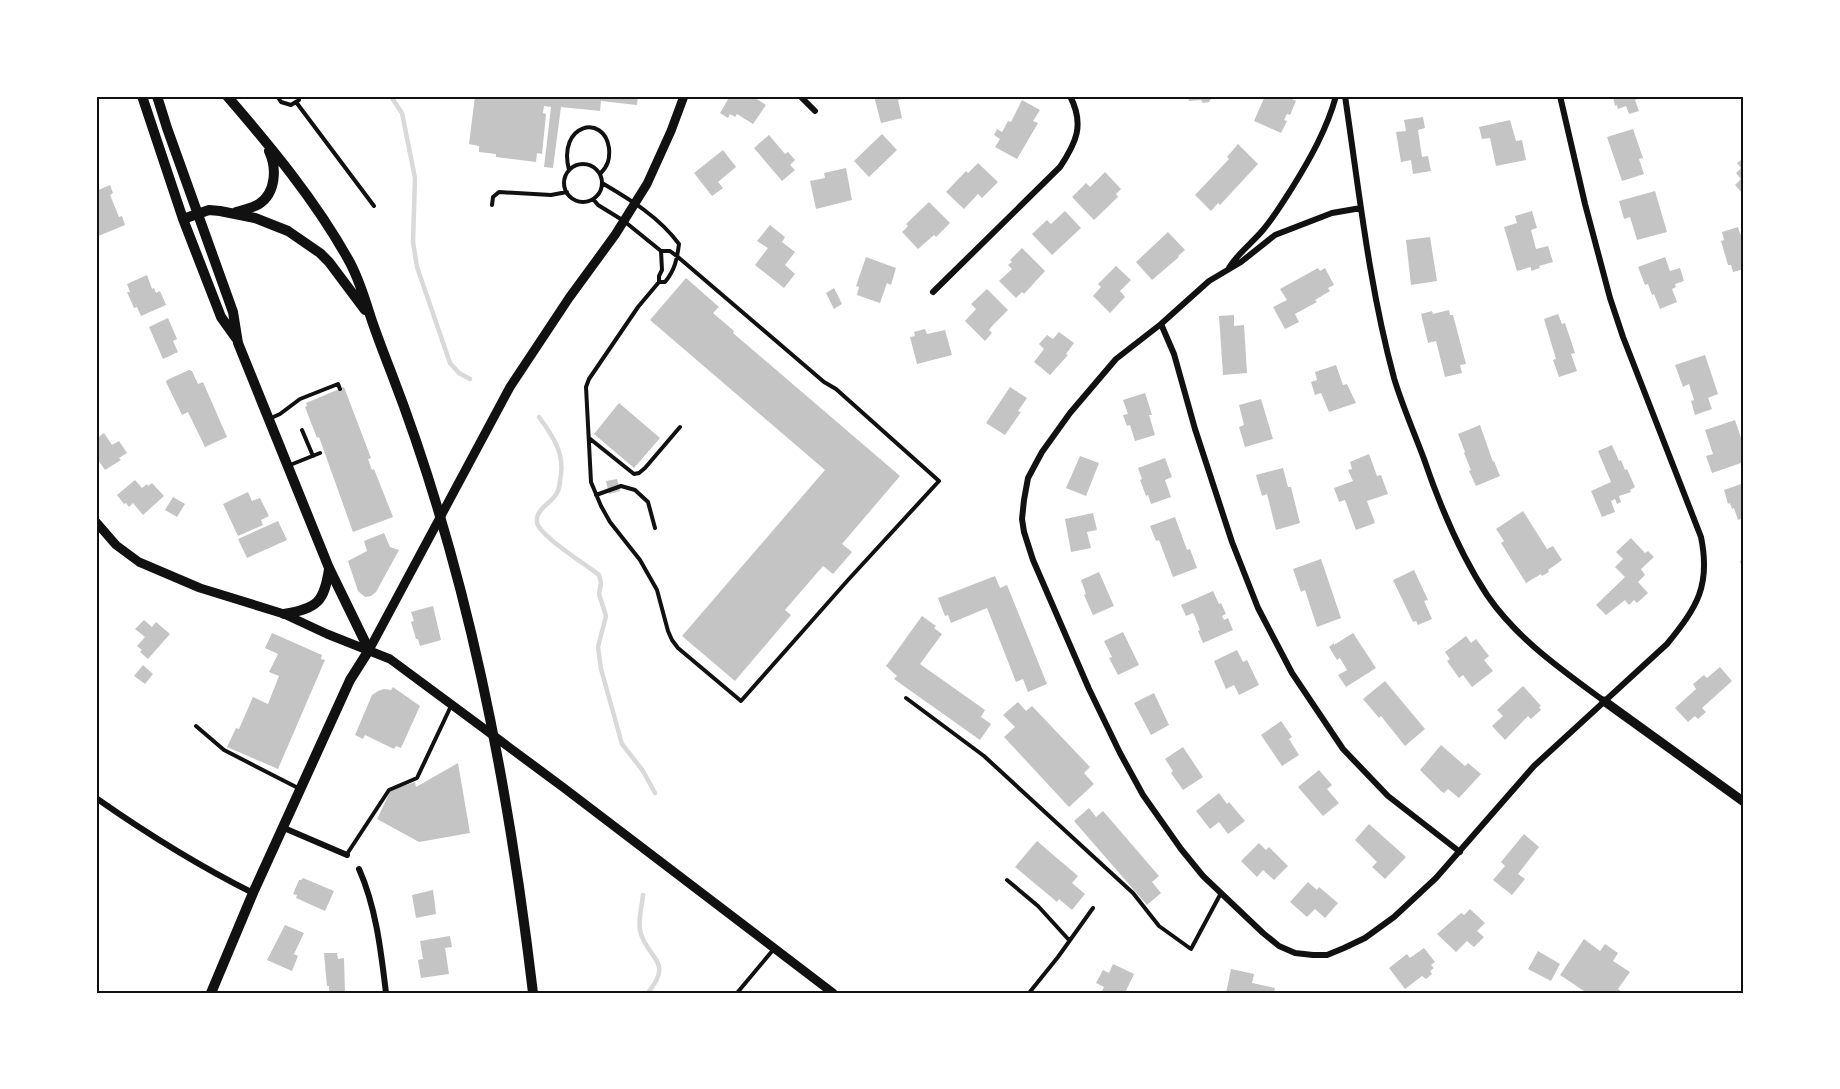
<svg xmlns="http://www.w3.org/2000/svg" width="1840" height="1089" font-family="'Noto Sans',sans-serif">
<rect width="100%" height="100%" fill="#fff"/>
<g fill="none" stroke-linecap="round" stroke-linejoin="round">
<path stroke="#d9d9d9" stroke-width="4.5" d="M392,96V98L402,113L415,178L413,242L417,267L450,363L459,373L470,379
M539,417C553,436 566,455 560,480C560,484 559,489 557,493C552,503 535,509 537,522C538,535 587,565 599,575L601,583L599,594L606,616L598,647L601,669L622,744L643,771L655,793
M643,895C642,907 637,923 641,934C650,961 673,961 648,993"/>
</g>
<path fill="#c4c4c4" d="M475,96H638L637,105L601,101L600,111L561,107L553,168L544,167L551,107L544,106L543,113L546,114L542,154L537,153L536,162L496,157V154L479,152V146L469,144Z
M730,96H752L766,105L753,124L737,114L735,117L730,114L728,118L720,113Z
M874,96H901L902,99L898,100L902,118L881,123Z
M1188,96H1213L1209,102L1203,103L1201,100L1189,101Z
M1265,96L1273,98V96H1291L1290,98L1296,101L1290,115L1287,114L1284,120L1287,121L1281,133L1254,121Z
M1613,96H1645L1635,100L1639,111L1629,114L1626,106L1618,109L1617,105L1615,106Z
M1022,100L1040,110L1033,121L1038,123L1017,159L995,147L1000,139L994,135L997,129L1002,132L1008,121L1011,122Z
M1423,117L1425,128L1418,130L1422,157L1428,156L1431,171L1413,174L1411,160L1401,162L1396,132L1406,131L1404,120Z
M1510,120L1516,141L1522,140L1526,160L1496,166L1490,138L1482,139L1479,127Z
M1633,129L1643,158L1639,159L1644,174L1622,181L1607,137Z
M882,134L897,150L869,177L854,161Z
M769,135L785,154L788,152L795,160L790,165L795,170L782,181L754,148Z
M1238,144L1258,164L1220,205L1218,203L1211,211L1195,195L1229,159L1227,157Z
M723,150L736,167L718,182L723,188L712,196L694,173Z
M1744,158V195L1735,185L1741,179L1736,173L1741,168L1737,163Z
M978,163L998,182L982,198L978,194L964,209L946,192L966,171L968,173Z
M846,168L852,200L816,209L810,181L825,178L824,173Z
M1105,172L1121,189L1116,194L1118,197L1094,220L1072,197L1086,183L1090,187Z
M110,185L113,193L110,195L119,217L122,216L125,225L96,237V191Z
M1655,191L1667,232L1637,240L1630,217L1624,219L1619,201Z
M929,202L950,223L936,237L934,235L918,249L902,232L908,226L906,224Z
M1065,211L1081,228L1052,255L1032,234L1047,220L1051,224Z
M1532,211L1537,228L1531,230L1536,249L1548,246L1553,262L1539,266L1540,268L1531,271V267L1517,271L1504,227L1517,223L1515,216Z
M770,225L785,237L782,242L795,252L785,265L795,274L784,288L755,265L768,248L757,241Z
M1738,227L1740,234L1743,233L1744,238V269L1733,272L1731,265H1728L1721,241L1724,240L1722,232Z
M1168,232L1185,250L1178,256L1179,257L1152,280L1136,262Z
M1430,237L1437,281L1411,285L1406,240Z
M1022,248L1045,271L1024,294L1022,292L1016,298L999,281L1012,269L1008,265L1012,262L1010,260Z
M866,257L896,268L891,285L887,283L880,303L857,295L859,287L856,286Z
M1665,257L1670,271L1680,268L1684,281L1675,284L1676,287L1672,289L1677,302L1660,309L1654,294L1652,295L1648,284L1645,285L1638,267Z
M1116,266L1131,280L1120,291L1125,297L1110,313L1093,296L1101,287L1098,284Z
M1318,268L1320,271L1325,268L1334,285L1328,288L1330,291L1315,300L1317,302L1295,314L1299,322L1285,329L1273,307L1287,300L1280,289Z
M147,275L152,289L154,288L156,293L160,291L166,305L141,316L137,307L134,308L127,292H130L127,284Z
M686,278L719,307L713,313L734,331L733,333L900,476L842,544L852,552L833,574L823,566L785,610L791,615L735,681L682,636L825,470L650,320Z
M834,288L842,304L834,309L826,293Z
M987,289L1008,310L993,325L989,330L992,333L985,341L965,321L976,309L971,304Z
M1449,310L1450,315H1453L1466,364L1460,365L1462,373L1445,377L1436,341L1428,343L1421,314L1432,311L1433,314Z
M1558,314L1562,324L1565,323L1575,353L1571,354L1577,371L1559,377L1553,360L1556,359L1544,319Z
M1234,315V326L1244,325L1247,373L1223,375L1219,316Z
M168,318L177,339L173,341L178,352L163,359L149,327Z
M925,329L927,334L945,330L952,355L917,364L910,337L915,336L914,332Z
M1059,332L1074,343L1066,354L1068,355L1050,375L1034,362L1044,349L1039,344L1047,335L1053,339Z
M1705,355L1718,394L1708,398L1712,409L1695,415L1691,401L1694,400L1689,384L1683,387L1675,365Z
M1336,365L1343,385L1347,384L1356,403L1329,412L1321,393L1315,395L1311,382L1317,380L1315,372Z
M189,370L192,371L198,384L203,382L227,437L205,447L188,412L182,415L166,382L167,380Z
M344,387L371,458L368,459L372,470L374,469L393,517L353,532L319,437L317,438L305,407L307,406L306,403Z
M1010,387L1027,398L1018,411L1021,412L1005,435L986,423Z
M1145,393L1152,415H1149L1155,435L1135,441L1130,425L1127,426L1123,415L1128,414L1123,400Z
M1261,399L1273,439L1245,447L1239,427L1244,425L1239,405Z
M619,403L660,438L634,468L594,434Z
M1735,420L1744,447V462L1712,473L1706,456L1713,454L1705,430Z
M1480,425L1493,462L1494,461L1500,476L1476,486L1469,471L1471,470L1464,453L1465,452L1458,434Z
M104,433L112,445L119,441L127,453L119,458L121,460L105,470L96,457V439Z
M1612,445L1619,461L1621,460L1625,470L1627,469L1635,487L1630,490L1631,492L1619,496L1621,502L1617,504L1615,499L1611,501L1615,512L1602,517L1591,491L1611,482L1598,451Z
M1369,454L1377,476L1381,475L1388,494L1367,501L1375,523L1356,530L1345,500L1339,502L1334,488L1353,481L1348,470L1352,469L1350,462Z
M1080,456L1099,463L1086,496L1066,488Z
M1165,458L1172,477L1165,480L1171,497L1151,504L1148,495L1146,496L1140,480L1142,479L1138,468Z
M1283,468L1288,487H1291L1300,523L1276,530L1267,494L1262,496L1256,475Z
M617,479L620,491L609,494L606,481Z
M135,480L142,488L147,484L148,486L152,483L164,496L143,515L133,503L129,507L126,503L124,504L117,495Z
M1744,483V526L1741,519L1738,520L1734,508L1732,509L1730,503L1728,504L1724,490Z
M248,492L252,501L260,498L269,516L261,520L263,525L238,536L223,504Z
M173,497L185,504L177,517L165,510Z
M1523,511L1547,549L1553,546L1562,560L1548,570L1549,572L1542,576L1541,574L1526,583L1501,543L1504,541L1496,529Z
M1093,513L1097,530L1087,532L1091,548L1071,552L1065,519Z
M1175,517L1187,550L1190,549L1197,568L1173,577L1159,540L1156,541L1150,526Z
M278,521L287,540L247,558L238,539Z
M384,533L390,547L399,550L376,592L371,596L365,597L358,591L348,561L367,551L364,541Z
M1631,538L1645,553L1648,551L1654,557L1641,569L1645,575L1638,582L1648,593L1637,603L1634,600L1629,605L1625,600L1606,615L1596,605L1625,577L1615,567L1623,559L1616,552Z
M1321,559L1341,618L1317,627L1305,590L1301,592L1293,569Z
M1744,560V574L1740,561Z
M1414,570L1428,600L1424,601L1432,619L1418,625L1416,621L1413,622L1393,580Z
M1099,572L1114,606L1093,615L1084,595L1086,594L1081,580Z
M995,576L1000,588L1007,585L1047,684L1028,692L1023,679L1016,682L987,608L951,623L948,615L945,616L938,598Z
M1213,591L1219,604L1221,603L1226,614L1222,616L1224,620L1228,618L1233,630L1203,643L1198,631L1200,630L1195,617L1193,613L1186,616L1181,605Z
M433,606L441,640L420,646L418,639H416L411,622L414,621L411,612Z
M922,616L936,626L934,628L942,634L920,664L985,710L981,717L991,724L980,740L894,679L897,676L886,666Z
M144,620L152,627L156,622L170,634L148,659L140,652L142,650L137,646L145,637L135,629Z
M1123,632L1139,665L1118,675L1109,658L1112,657L1104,641Z
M272,633L322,655L321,659L325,660L278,769L227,747L236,728L239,729L253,697L268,704L279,676L269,672L278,654L265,648Z
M1353,633L1376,668L1346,687L1338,675L1347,670L1340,658L1337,660L1329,647L1334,643V645Z
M1466,636L1471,643L1476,639L1489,656L1484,660L1493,671L1472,687L1463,675L1459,678L1447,661L1450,659L1445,652Z
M1237,650L1243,662L1247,660L1259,685L1239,695L1234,685L1226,689L1214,661Z
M143,665L153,674L145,684L134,676Z
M1720,667L1732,681L1702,708L1706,712L1698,719L1695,716L1688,722L1675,708L1696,689L1693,684L1704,675L1707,678Z
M1385,681L1425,729L1405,746L1381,716L1379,718L1363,699Z
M1523,686L1541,706L1539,707L1541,710L1531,719L1528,716L1505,740L1492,726L1503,716L1497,710Z
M393,687L420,706L401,748L396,746L394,749L365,735L363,739L355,735L372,695L378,691L384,689L391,690Z
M1154,693L1169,725L1151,735L1134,703Z
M1018,702L1026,711L1032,706L1090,767L1084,773L1094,784L1069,807L1004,737L1015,727L1003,715Z
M1281,721L1292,737L1289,739L1299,755L1282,766L1261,735Z
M1441,745L1465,766L1468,763L1481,774L1459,798L1448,789L1444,793L1441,791L1420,770Z
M1183,747L1203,777L1183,790L1171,773L1173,771L1165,759Z
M458,763L470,833L419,842L377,819L391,790L415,782L416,787Z
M1319,770L1332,785L1327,789L1339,803L1323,816L1298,787Z
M1219,793L1227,804L1229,802L1245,821L1228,834L1219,822L1210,829L1196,811Z
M1089,808L1096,817L1103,811L1159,876L1152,882L1161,893L1147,905L1074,821Z
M1369,824L1406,857L1385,879L1372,867L1377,862L1355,840Z
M1524,834L1539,847L1518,874L1525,879L1512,895L1493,880L1505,866L1501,862Z
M1037,841L1078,876L1072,883L1085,894L1072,910L1059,899L1057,902L1015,867Z
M1259,843L1266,850L1269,847L1288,866L1274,880L1263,870L1257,877L1241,861Z
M303,878L334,891L325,911L296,898L297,895L293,894L299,880H301Z
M1308,882L1317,890L1319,887L1338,903L1325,918L1315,909L1307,917L1290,902Z
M433,890L436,914L416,918L412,895Z
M1470,909L1485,923L1477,931L1484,937L1474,947L1467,941L1456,952L1437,934L1461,913L1464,915Z
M285,925L304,933L294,954L298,956L292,971L267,960Z
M450,936L452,947L445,948L449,974L421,978L418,960L423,959L420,941Z
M1584,939L1600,951L1605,944L1618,953L1613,961L1630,972L1618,989L1623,993H1587L1560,975Z
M1424,948L1435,962L1431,965L1434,968L1430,971L1432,974L1426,979L1422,976L1405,989L1389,968L1407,954L1410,958Z
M1538,951L1560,964L1551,981L1528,969Z
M324,953H337L338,959L344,958L345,993H329V986H327Z
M1113,964L1134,974L1125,993H1101L1104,987L1096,983L1103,970L1109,973Z
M1231,969L1254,974L1252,983L1275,988L1274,993H1226Z"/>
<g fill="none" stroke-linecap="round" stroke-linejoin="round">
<path stroke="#111" stroke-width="4" d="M277,96L281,102L291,105L299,100L298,96
M296,102L374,206
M564 183a19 19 0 1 1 38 0a19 19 0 1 1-38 0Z
M569,170C557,124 604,113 609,148C610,159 608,166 600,174
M593,199L598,205L624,221L661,251H670L678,257L824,382L836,389L939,481L848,580L741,701L678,648L672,640L668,631L657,590L640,560L610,522L601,506L591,482L586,387L589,379L638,307L659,282H665C675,270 677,259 679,244C659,217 631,200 602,183
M492,205L493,197L499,192L551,195L567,192
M659,282V276L662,270L661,251
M271,418L280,414L300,399L338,384L340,389
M302,430L313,456
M589,438L634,474L639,473L645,468L680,427
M290,465L320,453
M596,495L621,486L635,490L648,502L655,528
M906,698L984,756L1133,893L1159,926L1191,949L1221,893
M196,726L224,750L300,789
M347,854L389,790L417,778L451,706
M1007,880L1038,906L1069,940
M737,993L773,950
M1029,993L1058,957L1093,908"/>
<path stroke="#111" stroke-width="6" d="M800,96L815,111
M1345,96C1359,190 1369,286 1394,378C1402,405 1414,432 1424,459C1440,506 1460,554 1487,595C1517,639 1562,670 1604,701
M1361,208L1332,213L1275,235L1241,262L1209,281L1161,324L1116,359L1070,413L1042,452L1028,478L1024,500L1022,519L1024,532L1033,560L1089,689L1120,753L1143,795L1181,849L1203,876L1263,933L1279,946L1295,953L1313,955H1327L1344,948L1365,938L1394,917L1436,878L1534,766L1667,644C1697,607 1711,586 1701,537L1623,337L1610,298L1585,204L1560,96
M1229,268C1238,253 1252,243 1263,230C1274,217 1283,202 1292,188C1310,159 1327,129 1336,96
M933,292L1060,167C1076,143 1085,125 1070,96
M1161,324L1174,354L1195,429L1232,542L1258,608L1292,673L1343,749L1388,796L1460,852
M96,798C146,833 199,866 253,893
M284,828L347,855
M359,869C376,907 381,951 386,993"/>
<path stroke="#111" stroke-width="9" d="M96,522L116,545L139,562L200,588L284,614L327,634L390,659L564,788L833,993
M369,650L510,387L569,298L615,235L647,184L671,131L684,96
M1604,701L1744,802"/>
<path stroke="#111" stroke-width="10" d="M142,96L183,219L221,317L236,338
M157,96L167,128L233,312L238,343L329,568L369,650L350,680L253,893L211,993
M227,96C271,147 315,200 348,259C359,278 364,297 371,318C377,336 384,354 391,372C468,571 508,782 533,993
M236,212C243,210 253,208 259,204C276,193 277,168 269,151
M183,219L209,210L220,211L255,218L288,231L320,253L329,262L365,310
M284,614C317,608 324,603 329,569"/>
</g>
<rect width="1840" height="1089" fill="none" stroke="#ffffff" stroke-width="195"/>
<rect x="98" y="98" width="1644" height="894" fill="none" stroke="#111" stroke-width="2"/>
</svg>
